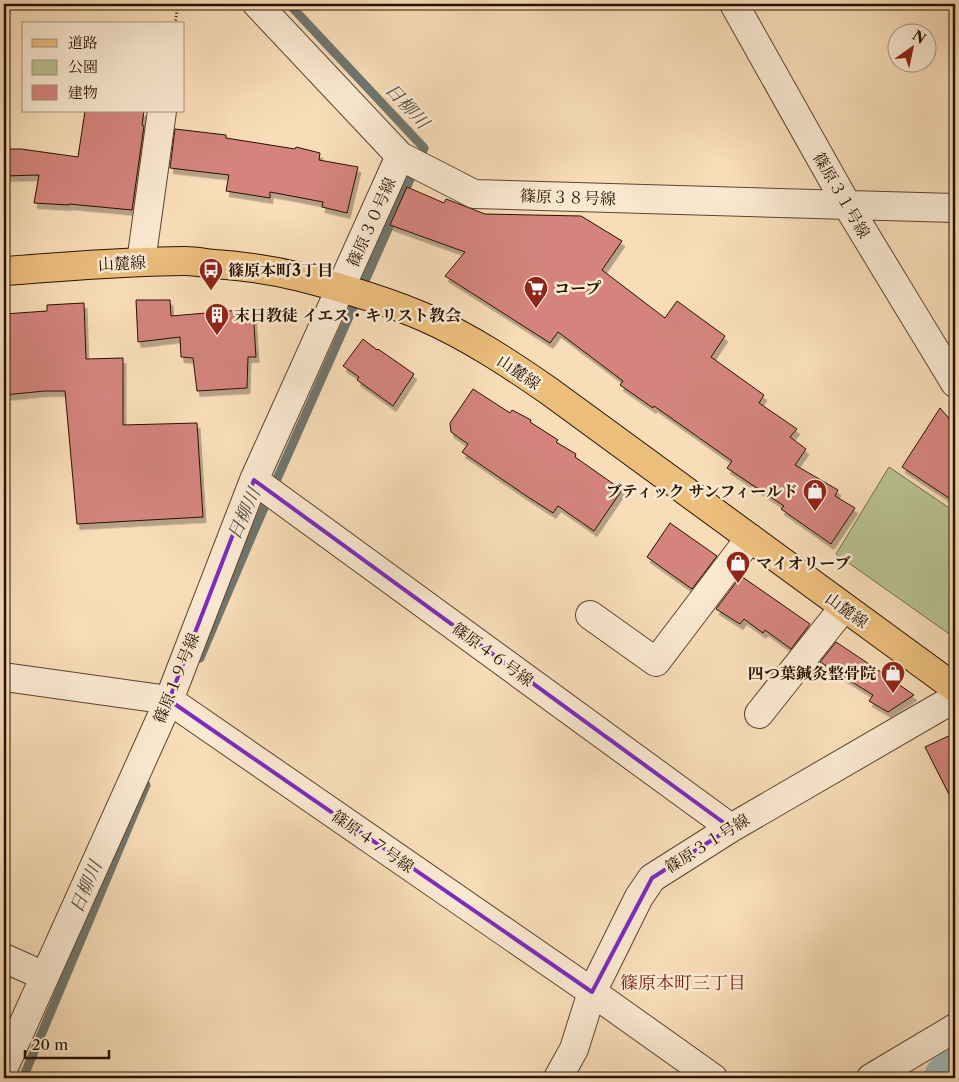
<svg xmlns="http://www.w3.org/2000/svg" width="959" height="1082" font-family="'Libre Caslon Text','Noto Serif JP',serif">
<defs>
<filter id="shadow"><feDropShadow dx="3" dy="5.5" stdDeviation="0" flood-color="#0004"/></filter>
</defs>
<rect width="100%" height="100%" fill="#f8ddb8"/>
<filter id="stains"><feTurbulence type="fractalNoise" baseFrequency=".004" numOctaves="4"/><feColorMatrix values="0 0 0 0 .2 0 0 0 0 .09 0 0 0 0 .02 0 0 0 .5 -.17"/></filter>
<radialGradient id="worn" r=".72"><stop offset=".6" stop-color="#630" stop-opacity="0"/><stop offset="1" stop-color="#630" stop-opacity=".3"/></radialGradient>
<path fill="#b9c292" stroke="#706949" d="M889,467L955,512V638L836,554Z"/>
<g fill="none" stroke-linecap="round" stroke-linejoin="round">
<path stroke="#70766e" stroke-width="9" d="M200,658L253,533L424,148L289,4
M23,1078L146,785"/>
<path stroke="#a0bab8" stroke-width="50" d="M949,1078L955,1074"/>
</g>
<path fill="#d4847d" stroke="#271000" filter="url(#shadow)" d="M85,111H144L142,125L144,126L132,210L69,204V205L34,203L39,175L4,176V149H21L78,157Z
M175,129L226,135V138L295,149L296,147L320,153L319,160L358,167L347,213L322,207L323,202L270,192V198L226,191L229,175L170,168Z
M407,187L444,203L446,199L485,214L581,216L622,241L602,270L665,318L677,301L725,336L711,357L764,395L759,403L797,429L790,437L806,449L795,465L838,490L835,496L855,508L831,544L781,509L784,506L727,468L732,461L654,406L653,408L620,385L623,381L558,332L550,343L445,276L465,252L390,225Z
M136,300H170L171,316L253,309L256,357H248L247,388L197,391L193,358L181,357L180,337L138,342Z
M84,303L86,359L123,358V425L197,423L203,517L77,524L65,391H45L4,395V314L47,311V305Z
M363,339L377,350L378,349L414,374L393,406L357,380L359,377L343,366Z
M473,389L510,413L512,410L531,420L530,422L558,440L556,442L576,454L575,457L622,490L594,531L558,506L553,513L528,497L462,452L468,444L451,432L450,423Z
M940,408L955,425V502L902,467Z
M670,523L717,556L692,589L647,557Z
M741,576L810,624L791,649L765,630L763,633L744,619L740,624L716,609Z
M836,642L878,670L914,695L888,712L869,701L873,695L820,662Z
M955,733V806L925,747Z"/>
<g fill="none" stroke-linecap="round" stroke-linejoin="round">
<defs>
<path id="street" d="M257,4L400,156L474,194L955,208
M734,4L847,205L955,383
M141,262L162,111
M254,480L731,828
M590,615L656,662L750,538
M4,677L169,700L592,992L713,1078
M759,714L844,607
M4,958L44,976
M4,1067L169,700L254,480L400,156
M558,1078L574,1049L592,992L639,897L652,878L731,828L955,698
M871,1078L955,1028"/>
<path id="primary" d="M4,271C64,267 124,261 185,261C195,261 205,263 215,264C244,266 272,270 300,277C343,288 385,300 426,318C469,337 510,364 549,391L955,688"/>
</defs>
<use href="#street" stroke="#5b432e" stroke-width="30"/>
<use href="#primary" stroke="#271000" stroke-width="30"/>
<path stroke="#271000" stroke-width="3" stroke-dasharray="1 2.5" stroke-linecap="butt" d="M175,24L178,4"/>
<use href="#street" stroke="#fae9d1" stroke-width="28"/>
<use href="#primary" stroke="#ecbe7c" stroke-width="28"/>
</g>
<path fill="none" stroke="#7b2cbf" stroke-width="4" stroke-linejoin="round" d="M254,480L731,828L652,878L592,992L169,700Z"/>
<defs>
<symbol id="bus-pin" viewBox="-11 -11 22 30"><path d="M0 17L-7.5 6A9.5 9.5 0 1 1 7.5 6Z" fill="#8f2418" stroke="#fae9d1"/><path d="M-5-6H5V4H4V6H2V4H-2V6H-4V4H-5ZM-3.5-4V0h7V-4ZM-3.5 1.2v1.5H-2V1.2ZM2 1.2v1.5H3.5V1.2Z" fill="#fff"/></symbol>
<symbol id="supermarket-pin" viewBox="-11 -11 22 30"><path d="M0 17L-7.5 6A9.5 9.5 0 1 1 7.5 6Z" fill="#8f2418" stroke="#fae9d1"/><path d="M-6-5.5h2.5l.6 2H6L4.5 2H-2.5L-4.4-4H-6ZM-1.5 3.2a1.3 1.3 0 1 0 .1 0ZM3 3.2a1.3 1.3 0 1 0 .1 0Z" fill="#fff"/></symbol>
<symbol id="building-pin" viewBox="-11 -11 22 30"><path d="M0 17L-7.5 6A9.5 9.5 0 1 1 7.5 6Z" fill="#8f2418" stroke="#fae9d1"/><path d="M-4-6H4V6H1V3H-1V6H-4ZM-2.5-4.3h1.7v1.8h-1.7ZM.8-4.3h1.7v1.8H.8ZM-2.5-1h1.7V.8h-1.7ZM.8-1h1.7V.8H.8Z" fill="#fff"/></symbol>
<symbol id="shop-pin" viewBox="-11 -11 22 30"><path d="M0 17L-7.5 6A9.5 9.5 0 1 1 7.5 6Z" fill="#8f2418" stroke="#fae9d1"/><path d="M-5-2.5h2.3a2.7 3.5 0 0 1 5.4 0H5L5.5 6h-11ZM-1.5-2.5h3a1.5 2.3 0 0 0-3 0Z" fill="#fff"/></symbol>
</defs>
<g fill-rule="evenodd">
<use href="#bus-pin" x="197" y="256" width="28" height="38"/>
<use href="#supermarket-pin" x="522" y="274" width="28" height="38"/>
<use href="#building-pin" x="203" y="301" width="28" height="38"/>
<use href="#shop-pin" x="801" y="477" width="28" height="38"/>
<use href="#shop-pin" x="724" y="549" width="28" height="38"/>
<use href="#shop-pin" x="879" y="659" width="28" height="38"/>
</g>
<g text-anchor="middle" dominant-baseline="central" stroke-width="5" stroke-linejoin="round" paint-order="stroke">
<g font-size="16" fill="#271000" stroke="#fae9d1">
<text transform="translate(842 195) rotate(60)">篠原３１号線</text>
<text transform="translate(568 197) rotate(2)">篠原３８号線</text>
<text transform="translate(371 222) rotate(-66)">篠原３０号線</text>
<text transform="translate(122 263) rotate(-3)">山麓線</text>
<text transform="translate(519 372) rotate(34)">山麓線</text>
<text transform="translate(847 610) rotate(36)">山麓線</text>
<text transform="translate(493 654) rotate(36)">篠原４６号線</text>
<text transform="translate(176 678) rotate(-68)">篠原１９号線</text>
<text transform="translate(373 841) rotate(35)">篠原４７号線</text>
<text transform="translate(707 843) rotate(-32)">篠原３１号線</text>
</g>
<g font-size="16" font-weight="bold" fill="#271000" stroke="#fae9d1" text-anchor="start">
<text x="228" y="270">篠原本町3丁目</text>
<text x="554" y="288">コープ</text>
<text x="234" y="315">末日教徒 イエス・キリスト教会</text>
<text x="798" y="491" text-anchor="end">ブティック サンフィールド</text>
<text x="756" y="563">マイオリーブ</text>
<text x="876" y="673" text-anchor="end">四つ葉鍼灸整骨院</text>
</g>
<g font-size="18" font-style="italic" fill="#514c40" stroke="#fae9d1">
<text transform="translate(407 106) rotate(47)">日柳川</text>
<text transform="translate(244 514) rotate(-66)">日柳川</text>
<text transform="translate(86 887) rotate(-67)">日柳川</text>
</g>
<g font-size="18" fill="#7a1f14" stroke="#fae9d1">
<text x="683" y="983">篠原本町三丁目</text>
</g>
</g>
<rect width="959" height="1082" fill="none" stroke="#f8ddb8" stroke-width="20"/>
<rect x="5" y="5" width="949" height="1072" fill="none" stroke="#271000" stroke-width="2.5"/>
<rect x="10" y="10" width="939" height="1062" fill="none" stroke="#271000"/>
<rect x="22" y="22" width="162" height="90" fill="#fae9d1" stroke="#a6927d"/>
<rect x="32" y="39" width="25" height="8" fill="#ecbe7c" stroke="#a6927d"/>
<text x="68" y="48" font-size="15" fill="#271000">道路</text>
<rect x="32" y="60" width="25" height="15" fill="#b9c292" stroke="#a6927d"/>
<text x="68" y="72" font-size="15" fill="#271000">公園</text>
<rect x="32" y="85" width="25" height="15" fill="#d4847d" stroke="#a6927d"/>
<text x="68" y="98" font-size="15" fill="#271000">建物</text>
<g transform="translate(912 48) rotate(33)"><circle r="24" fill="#fae9d1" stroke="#a6927d"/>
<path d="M0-4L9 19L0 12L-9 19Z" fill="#8f2418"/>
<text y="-8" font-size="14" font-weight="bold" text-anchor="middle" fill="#271000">N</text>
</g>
<path d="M25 1050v8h84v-8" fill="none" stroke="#271000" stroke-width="2.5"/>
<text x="32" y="1050" font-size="15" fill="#271000" stroke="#fae9d1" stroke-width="4" paint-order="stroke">20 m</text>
<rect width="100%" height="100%" filter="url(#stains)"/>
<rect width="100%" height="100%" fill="url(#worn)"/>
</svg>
